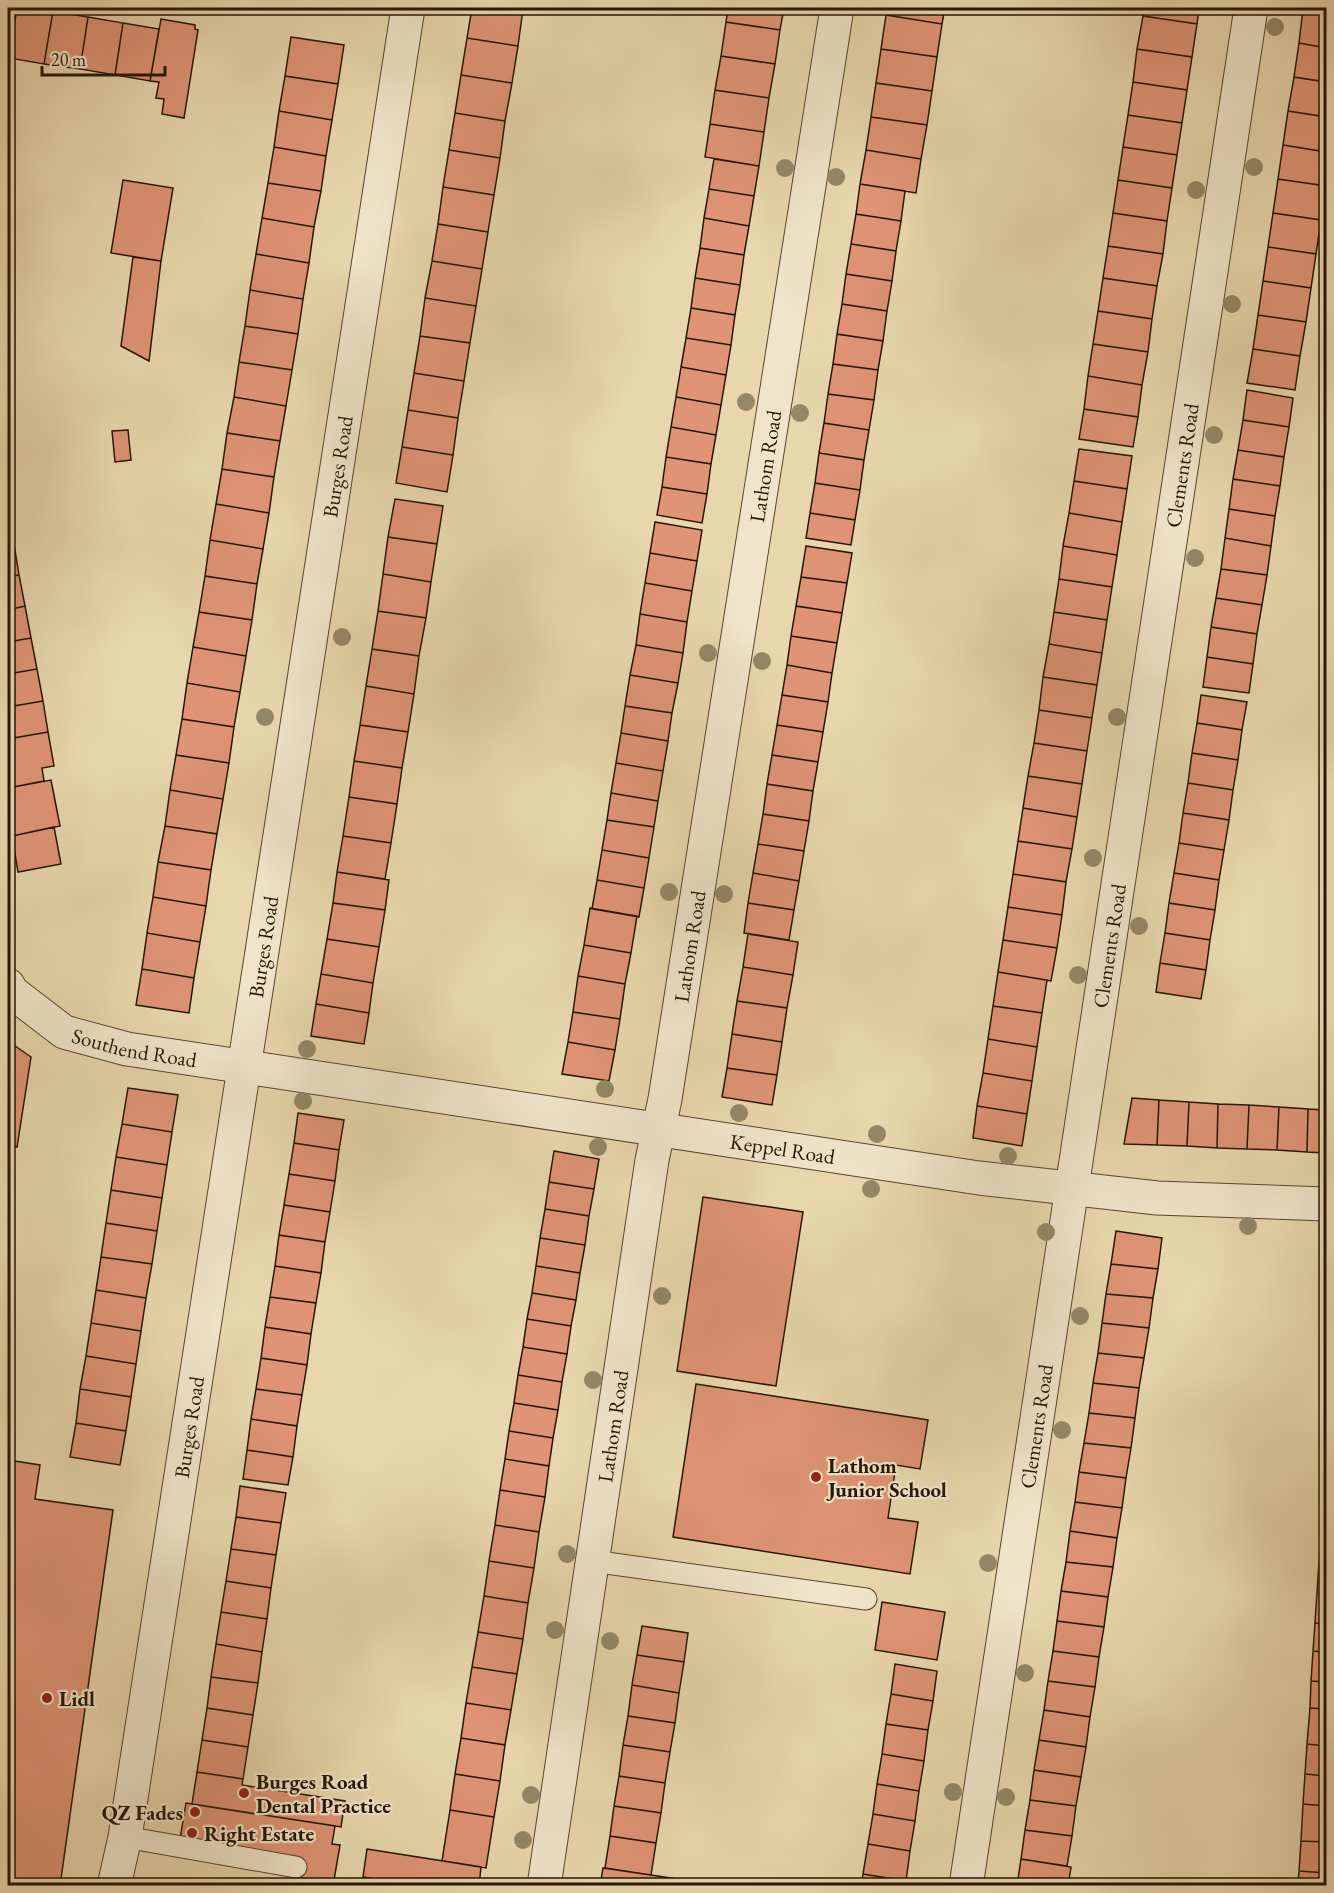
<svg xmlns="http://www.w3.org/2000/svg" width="1334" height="1893" font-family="'EB Garamond',serif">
<rect width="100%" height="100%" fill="#e8d7ad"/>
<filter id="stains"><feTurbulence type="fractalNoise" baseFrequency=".00333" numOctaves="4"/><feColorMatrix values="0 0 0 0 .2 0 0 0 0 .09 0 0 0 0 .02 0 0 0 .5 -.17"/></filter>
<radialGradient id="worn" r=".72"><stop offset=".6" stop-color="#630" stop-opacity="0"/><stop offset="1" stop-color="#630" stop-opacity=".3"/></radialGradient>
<path fill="#df9475" stroke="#261403" stroke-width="1.5" d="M8,8H17L9,58H8Z
M17,8L53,11L44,64L9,58Z
M472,8H512L523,9L518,46L467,38Z
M728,8H784L780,30L726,22Z
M887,8H945L942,24L886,15Z
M1144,8H1199L1197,24L1143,16Z
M1304,8H1326V13L1303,9Z
M1303,9L1326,13V48L1299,43Z
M53,11L88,17L80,69L44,64Z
M886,15L942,24L937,57L881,49Z
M1143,16L1197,24L1192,57L1137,49Z
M88,17L123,23L115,75L80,69Z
M161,19L195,25V29L198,30L184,118L162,114L164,99L156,98L159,82L150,81Z
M726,22L780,30L775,64L721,56Z
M123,23L159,29L150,81L115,75Z
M291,37L344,45L338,84L285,76Z
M467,38L518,46L512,83L461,75Z
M1299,43L1326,48V82L1294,77Z
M881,49L937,57L932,91L876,83Z
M1137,49L1192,57L1187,90L1133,82Z
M721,56L775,64L769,98L715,90Z
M461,75L512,83L505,121L455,113Z
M285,76L338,84L332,120L279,111Z
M1294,77L1326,82V117L1288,111Z
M1133,82L1187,90L1182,123L1128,115Z
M876,83L932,91L927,125L871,117Z
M715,90L769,98L764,132L710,124Z
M279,111L332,120L326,156L274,147Z
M1288,111L1326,117V152L1283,145Z
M455,113L505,121L500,158L449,150Z
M1128,115L1182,123L1177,155L1123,147Z
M871,117L927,125L921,159L866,150Z
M710,124L764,132L759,166L705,157Z
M1283,145L1326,152V186L1278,179Z
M274,147L326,156L321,191L268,183Z
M1123,147L1177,155L1172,188L1118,180Z
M449,150L500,158L494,195L443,187Z
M866,150L921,159L916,193L860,184Z
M714,159L759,166L754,196L709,189Z
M1278,179L1326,186L1321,220L1273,213Z
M123,180L173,188L161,261L111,253Z
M1118,180L1172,188L1167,221L1113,213Z
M268,183L321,191L314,227L262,218Z
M860,184L905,191L901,221L856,214Z
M443,187L494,195L488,232L438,224Z
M709,189L754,196L749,226L704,218Z
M1113,213L1167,221L1163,254L1108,246Z
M1273,213L1321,220L1316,254L1268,247Z
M856,214L901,221L896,251L851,244Z
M262,218L314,227L309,263L256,254Z
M704,218L749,226L744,255L700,248Z
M438,224L488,232L482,269L432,261Z
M851,244L896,251L892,281L846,274Z
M1108,246L1163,254L1157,286L1103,278Z
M1268,247L1316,254L1311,288L1263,281Z
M700,248L744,255L740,285L695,278Z
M256,254L309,263L303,299L250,290Z
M133,257L161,261L149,361L121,346Z
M432,261L482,269L476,306L425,298Z
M846,274L892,281L887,311L842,304Z
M695,278L740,285L735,315L691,308Z
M1103,278L1157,286L1152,319L1098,311Z
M1263,281L1311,288L1306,322L1258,315Z
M250,290L303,299L298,334L245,326Z
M425,298L476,306L470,343L420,336Z
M842,304L887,311L883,341L837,334Z
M691,308L735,315L731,345L686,338Z
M1098,311L1152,319L1148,352L1093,344Z
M1258,315L1306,322L1300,356L1253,349Z
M245,326L298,334L292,370L239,362Z
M837,334L883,341L878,370L833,364Z
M420,336L470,343L464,381L414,373Z
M686,338L731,345L726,375L681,367Z
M1093,344L1148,352L1142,385L1088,376Z
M1253,349L1300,356L1295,390L1247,383Z
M239,362L292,370L286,406L234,397Z
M833,364L878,370L874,400L828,394Z
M681,367L726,375L721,405L676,397Z
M414,373L464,381L458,418L408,410Z
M1088,376L1142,385L1138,417L1084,409Z
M1247,390L1293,398L1289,427L1243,420Z
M828,394L874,400L869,430L824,423Z
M234,397L286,406L280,441L227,433Z
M676,397L721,405L716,435L671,427Z
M1084,409L1138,417L1133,447L1079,439Z
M408,410L458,418L453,455L402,447Z
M1243,420L1289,427L1284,457L1238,450Z
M824,423L869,430L864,460L819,453Z
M671,427L716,435L711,464L666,457Z
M128,430L131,460L115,462L112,431Z
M227,433L280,441L274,477L222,469Z
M402,447L453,455L447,492L396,483Z
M1079,449L1132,456L1127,489L1074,481Z
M1238,450L1284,457L1280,486L1233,479Z
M819,453L864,460L860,490L815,483Z
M666,457L711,464L707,494L662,487Z
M222,469L274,477L269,513L216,504Z
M1233,479L1280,486L1275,516L1229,509Z
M1074,481L1127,489L1122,522L1069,513Z
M815,483L860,490L855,520L810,513Z
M662,487L707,494L702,523L657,515Z
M395,499L443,506L437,544L388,537Z
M216,504L269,513L263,549L210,540Z
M1229,509L1275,516L1271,546L1225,538Z
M8,512L14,544L8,545Z
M810,513L855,520L851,545L806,538Z
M1069,513L1122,522L1117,555L1063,546Z
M655,522L702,530L697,561L650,553Z
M388,537L437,544L431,582L383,574Z
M1225,538L1271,546L1267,575L1221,569Z
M210,540L263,549L257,584L205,576Z
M14,544L19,575L8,577V545Z
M806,546L852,553L847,583L801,577Z
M1063,546L1117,555L1112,587L1059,579Z
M650,553L697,561L692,591L645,583Z
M1221,569L1267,575L1262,605L1216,598Z
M383,574L431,582L426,618L378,611Z
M19,575L25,606L8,610V577Z
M205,576L257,584L252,620L199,612Z
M801,577L847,583L842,613L796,606Z
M1059,579L1112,587L1107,620L1054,612Z
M645,583L692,591L687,622L640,614Z
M1216,598L1262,605L1257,634L1211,627Z
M25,606L31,638L8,642V610Z
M796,606L842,613L837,643L791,636Z
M378,611L426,618L419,656L372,649Z
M199,612L252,620L246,656L193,647Z
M1054,612L1107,620L1102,653L1049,644Z
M640,614L687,622L683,653L636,645Z
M1211,627L1257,634L1253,664L1207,657Z
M791,636L837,643L832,673L787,665Z
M31,638L37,669L8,674V642Z
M1049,644L1102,653L1097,685L1043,677Z
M636,645L683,653L678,683L630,675Z
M193,647L246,656L240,692L187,683Z
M372,649L419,656L414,694L366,686Z
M1207,657L1253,664L1249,693L1203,687Z
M787,665L832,673L828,702L782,695Z
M37,669L43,701L8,707V674Z
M630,675L678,683L672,713L625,706Z
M1043,677L1097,685L1092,718L1039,710Z
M187,683L240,692L234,727L182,719Z
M366,686L414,694L408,732L360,725Z
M782,695L828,702L823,732L777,725Z
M1201,695L1247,702L1242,730L1197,723Z
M43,701L48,732L8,739V707Z
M625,706L672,713L668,741L621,733Z
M1039,710L1092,718L1087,751L1034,743Z
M182,719L234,727L229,763L176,755Z
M1197,723L1242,730L1238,760L1192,753Z
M360,725L408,732L402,768L354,761Z
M777,725L823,732L818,762L772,755Z
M48,732L54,766L42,768L44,781L8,788V739Z
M621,733L668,741L663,771L616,763Z
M1034,743L1087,751L1082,784L1028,776Z
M1192,753L1238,760L1233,790L1188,783Z
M176,755L229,763L223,799L170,790Z
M772,755L818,762L813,791L767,784Z
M354,761L402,768L397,804L349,797Z
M616,763L663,771L658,801L611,793Z
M1028,776L1082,784L1077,817L1023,808Z
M51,780L60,826L12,836L8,815V802H9L8,788Z
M1188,783L1233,790L1229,820L1183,813Z
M767,784L813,791L809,821L763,814Z
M170,790L223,799L217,834L165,826Z
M611,793L658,801L654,827L607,820Z
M349,797L397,804L391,843L343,836Z
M1023,808L1077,817L1072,849L1018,841Z
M1183,813L1229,820L1224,850L1179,843Z
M763,814L809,821L804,851L758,844Z
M607,820L654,827L649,858L602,850Z
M165,826L217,834L211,870L158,862Z
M54,827L61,864L18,872L12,836Z
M343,836L391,843L385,879L337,872Z
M1018,841L1072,849L1066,882L1013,874Z
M1179,843L1224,850L1219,880L1174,873Z
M758,844L804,851L799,881L753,873Z
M602,850L649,858L644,888L597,880Z
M158,862L211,870L206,906L153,897Z
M337,872L389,880L385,910L333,903Z
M753,873L799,881L794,910L748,903Z
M1174,873L1219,880L1215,910L1169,903Z
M1013,874L1066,882L1062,915L1008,907Z
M597,880L644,888L639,917L592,909Z
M153,897L206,906L200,942L147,933Z
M333,903L385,910L379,947L327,939Z
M748,903L794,910L789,940L744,933Z
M1169,903L1215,910L1210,940L1165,933Z
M1008,907L1062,915L1057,948L1003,940Z
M590,908L637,916L631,953L584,945Z
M147,933L200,942L194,978L142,969Z
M1165,933L1210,940L1206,970L1160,963Z
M748,934L798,942L793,975L743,967Z
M327,939L379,947L373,983L321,974Z
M1003,940L1057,948L1051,981L998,972Z
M584,945L631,953L625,984L578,976Z
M1160,963L1206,970L1201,999L1156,992Z
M743,967L793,975L787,1008L737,1001Z
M142,969L194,978L189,1013L136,1005Z
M998,972L1047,980L1042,1013L993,1006Z
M321,974L373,983L369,1013L316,1004Z
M578,976L625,984L620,1019L573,1012Z
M737,1001L787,1008L782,1042L732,1034Z
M316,1004L369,1013L364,1044L311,1036Z
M993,1006L1042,1013L1037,1047L988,1039Z
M573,1012L620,1019L615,1050L568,1042Z
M732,1034L782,1042L777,1075L727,1068Z
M988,1039L1037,1047L1032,1081L983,1073Z
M8,1041L31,1057L17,1147L8,1145Z
M568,1042L615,1050L609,1081L562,1074Z
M727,1068L777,1075L772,1105L722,1097Z
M983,1073L1032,1081L1027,1114L977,1106Z
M128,1088L178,1095L172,1132L122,1124Z
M1132,1098L1159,1100L1157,1145L1124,1144Z
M1159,1100L1189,1102L1187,1146L1157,1145Z
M1189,1102L1218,1104L1217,1148L1187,1146Z
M1218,1104L1249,1105L1247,1149L1217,1148Z
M1249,1105L1279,1107L1277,1150L1247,1149Z
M977,1106L1027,1114L1022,1146L973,1138Z
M1279,1107L1308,1109L1307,1152L1277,1150Z
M1308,1109L1326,1110V1153L1307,1152Z
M298,1113L344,1120L339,1150L294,1143Z
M122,1124L172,1132L167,1165L116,1157Z
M294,1143L339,1150L335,1181L289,1174Z
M554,1151L599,1159L594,1189L549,1182Z
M116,1157L167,1165L162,1198L111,1190Z
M289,1174L335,1181L330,1212L284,1205Z
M549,1182L594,1189L589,1216L545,1209Z
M111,1190L162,1198L157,1231L106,1223Z
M703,1197L803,1212L776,1386L677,1371Z
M284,1205L330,1212L325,1242L279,1235Z
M545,1209L589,1216L585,1245L540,1238Z
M106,1223L157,1231L152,1264L101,1257Z
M1116,1231L1162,1238L1158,1269L1111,1264Z
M279,1235L325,1242L321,1273L275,1266Z
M540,1238L585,1245L580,1273L536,1266Z
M101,1257L152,1264L146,1298L96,1290Z
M1111,1264L1158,1269L1153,1298L1106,1294Z
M275,1266L321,1273L316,1303L270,1297Z
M536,1266L580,1273L576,1300L532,1293Z
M96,1290L146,1298L141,1331L91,1323Z
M532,1293L576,1300L571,1326L527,1319Z
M1106,1294L1153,1298L1149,1328L1102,1323Z
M270,1297L316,1303L311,1334L265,1327Z
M527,1319L571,1326L567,1354L523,1347Z
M91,1323L141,1331L136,1364L86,1356Z
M1102,1323L1149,1328L1144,1358L1098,1353Z
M265,1327L311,1334L307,1365L261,1358Z
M523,1347L567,1354L562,1382L518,1375Z
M1098,1353L1144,1358L1139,1388L1093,1383Z
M86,1356L136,1364L131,1397L80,1389Z
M261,1358L307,1365L302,1395L256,1389Z
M518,1375L562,1382L558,1410L514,1403Z
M1093,1383L1139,1388L1135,1418L1089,1413Z
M696,1384L928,1420L920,1469L896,1465L888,1518L918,1522L910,1574L673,1537Z
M80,1389L131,1397L126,1431L76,1423Z
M256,1389L302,1395L297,1426L251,1419Z
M514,1403L558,1410L553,1438L509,1431Z
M1089,1413L1135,1418L1131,1448L1084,1443Z
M251,1419L297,1426L293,1457L247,1450Z
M76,1423L126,1431L120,1465L70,1457Z
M509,1431L553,1438L549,1466L505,1459Z
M1084,1443L1131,1448L1126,1478L1079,1472Z
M247,1450L293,1457L288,1485L243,1479Z
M505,1459L549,1466L545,1497L500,1490Z
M8,1460L40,1465L35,1499L113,1510L60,1886H8Z
M1079,1472L1126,1478L1122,1508L1075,1502Z
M1325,1473H1326V1503H1323Z
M240,1486L286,1493L281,1523L236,1517Z
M500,1490L545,1497L539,1532L495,1525Z
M1075,1502L1122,1508L1117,1538L1070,1531Z
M1323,1503H1326V1533H1321Z
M236,1517L281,1523L276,1555L231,1549Z
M495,1525L539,1532L534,1568L489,1561Z
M1070,1531L1117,1538L1113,1567L1066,1562Z
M1321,1533H1326V1564L1319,1563Z
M231,1549L276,1555L271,1588L226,1581Z
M489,1561L534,1568L528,1603L484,1596Z
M1066,1562L1113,1567L1108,1597L1061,1591Z
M1319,1563L1326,1564V1593L1317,1592Z
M226,1581L271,1588L267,1619L221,1612Z
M1061,1591L1108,1597L1104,1627L1057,1621Z
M1317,1592L1326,1593V1624L1315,1623Z
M484,1596L528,1603L523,1639L478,1632Z
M882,1602L945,1612L937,1660L875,1650Z
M221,1612L267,1619L262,1652L216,1644Z
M1057,1621L1104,1627L1099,1657L1053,1651Z
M1315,1623L1326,1624V1652L1313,1651Z
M642,1626L688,1633L684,1662L637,1655Z
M478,1632L523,1639L517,1674L472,1667Z
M216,1644L262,1652L258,1683L211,1677Z
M1053,1651L1099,1657L1095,1687L1048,1681Z
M1313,1651L1326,1652V1682L1311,1681Z
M637,1655L684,1662L679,1693L632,1685Z
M895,1664L937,1671L933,1701L891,1694Z
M472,1667L517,1674L511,1710L466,1703Z
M211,1677L258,1683L253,1715L207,1708Z
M1048,1681L1095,1687L1090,1717L1044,1710Z
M1311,1681L1326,1682V1709L1310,1708Z
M632,1685L679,1693L675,1723L628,1716Z
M891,1694L933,1701L928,1730L886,1724Z
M466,1703L511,1710L505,1745L461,1738Z
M207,1708L253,1715L248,1747L202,1740Z
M1310,1708L1326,1709V1746L1307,1744Z
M1044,1710L1090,1717L1086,1747L1039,1740Z
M628,1716L675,1723L670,1752L623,1745Z
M886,1724L928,1730L924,1761L882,1754Z
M461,1738L505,1745L500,1781L455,1774Z
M202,1740L248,1747L243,1779L197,1772Z
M1039,1740L1086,1747L1081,1777L1034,1770Z
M1307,1744L1326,1746V1776L1305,1774Z
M623,1745L670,1752L665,1783L619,1776Z
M882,1754L924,1761L919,1791L877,1784Z
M1034,1770L1081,1777L1076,1806L1030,1800Z
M197,1772L243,1779L242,1785L345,1801L341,1827L192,1804Z
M455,1774L500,1781L494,1817L450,1810Z
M1305,1774L1326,1776V1806L1303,1804Z
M619,1776L665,1783L661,1813L614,1806Z
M877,1784L919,1791L915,1821L873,1814Z
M1030,1800L1076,1806L1072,1836L1025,1830Z
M186,1803L335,1826L332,1844L340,1845L333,1886H300L302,1875L180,1839Z
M1303,1804L1326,1806V1842L1301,1841Z
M614,1806L661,1813L656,1843L610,1836Z
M450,1810L494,1817L486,1868L442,1861Z
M873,1814L915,1821L910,1851L868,1844Z
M1025,1830L1072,1836L1067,1866L1021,1859Z
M610,1836L656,1843L651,1875L605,1868Z
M1301,1841L1326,1842V1873L1299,1871Z
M868,1844L910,1851L906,1881L863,1874Z
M367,1849L481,1867L479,1886H418L363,1877Z
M1021,1859L1071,1867L1068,1886H1017Z
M603,1868L651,1875L724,1886H600Z
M1299,1871L1326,1873V1886H1298Z
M863,1874L906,1881L905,1886H861Z"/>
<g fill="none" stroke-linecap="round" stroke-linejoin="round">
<defs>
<path id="service" d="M592,1561L866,1599
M125,1837L296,1867"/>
<g id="minor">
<path id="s1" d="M8,985L12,992L64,1032L127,1049L979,1178L1157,1198L1326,1204"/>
<path id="s2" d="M114,1886L125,1837L408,8"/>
<path id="s3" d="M544,1886L652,1160L665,1099L837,8"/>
<path id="s4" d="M966,1886L1251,8"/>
</g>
</defs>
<use href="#service" stroke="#56452e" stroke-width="23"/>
<use href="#minor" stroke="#56452e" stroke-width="35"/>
<use href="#service" stroke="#f0e5ca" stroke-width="21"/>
<use href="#minor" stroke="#f0e5ca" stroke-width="33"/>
</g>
<g fill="#948867">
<circle cx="1275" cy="27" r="9"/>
<circle cx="1254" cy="167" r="9"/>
<circle cx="785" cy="168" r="9"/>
<circle cx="836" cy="177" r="9"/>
<circle cx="1196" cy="190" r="9"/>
<circle cx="1232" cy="304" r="9"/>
<circle cx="746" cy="402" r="9"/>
<circle cx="800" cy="413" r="9"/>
<circle cx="1214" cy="435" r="9"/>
<circle cx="1195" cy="558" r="9"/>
<circle cx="342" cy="637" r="9"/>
<circle cx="708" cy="653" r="9"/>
<circle cx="762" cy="661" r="9"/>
<circle cx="265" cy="717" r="9"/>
<circle cx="1117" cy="717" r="9"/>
<circle cx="1093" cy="858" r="9"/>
<circle cx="669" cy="892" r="9"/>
<circle cx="724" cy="894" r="9"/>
<circle cx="1139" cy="926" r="9"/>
<circle cx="1078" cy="975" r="9"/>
<circle cx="307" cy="1049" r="9"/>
<circle cx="605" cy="1089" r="9"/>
<circle cx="303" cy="1101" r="9"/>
<circle cx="739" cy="1113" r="9"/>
<circle cx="877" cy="1134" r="9"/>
<circle cx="598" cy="1147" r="9"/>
<circle cx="1008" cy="1156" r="9"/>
<circle cx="871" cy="1189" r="9"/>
<circle cx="1248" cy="1226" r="9"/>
<circle cx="1046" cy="1232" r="9"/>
<circle cx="662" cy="1296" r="9"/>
<circle cx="1080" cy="1316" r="9"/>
<circle cx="593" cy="1380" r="9"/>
<circle cx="1062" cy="1430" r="9"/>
<circle cx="567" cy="1554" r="9"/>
<circle cx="988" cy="1563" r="9"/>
<circle cx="555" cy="1630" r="9"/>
<circle cx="610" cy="1641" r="9"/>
<circle cx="1025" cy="1673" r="9"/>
<circle cx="953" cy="1792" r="9"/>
<circle cx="531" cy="1795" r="9"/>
<circle cx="1006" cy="1797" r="9"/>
<circle cx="523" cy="1840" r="9"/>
</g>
<g fill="#8f2418" stroke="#f0e5ca" stroke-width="2">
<circle cx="816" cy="1477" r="6"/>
<circle cx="47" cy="1698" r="6"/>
<circle cx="244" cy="1793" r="6"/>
<circle cx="195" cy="1812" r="6"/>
<circle cx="192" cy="1833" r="6"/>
</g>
<g text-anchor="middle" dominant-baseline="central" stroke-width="4.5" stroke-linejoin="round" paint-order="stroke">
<g font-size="21" fill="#261403" stroke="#f0e5ca">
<text stroke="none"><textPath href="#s3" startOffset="1437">Lathom Road</textPath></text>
<text stroke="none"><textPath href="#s4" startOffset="1437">Clements Road</textPath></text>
<text stroke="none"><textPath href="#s2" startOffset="1437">Burges Road</textPath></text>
<text stroke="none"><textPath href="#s3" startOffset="951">Lathom Road</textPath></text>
<text stroke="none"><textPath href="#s2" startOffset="951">Burges Road</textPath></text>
<text stroke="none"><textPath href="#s4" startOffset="951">Clements Road</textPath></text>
<text stroke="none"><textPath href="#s1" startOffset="146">Southend Road</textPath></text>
<text stroke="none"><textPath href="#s1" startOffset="802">Keppel Road</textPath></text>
<text stroke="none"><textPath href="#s3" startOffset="465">Lathom Road</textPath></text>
<text stroke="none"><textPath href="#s2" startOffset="465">Burges Road</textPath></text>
<text stroke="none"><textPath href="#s4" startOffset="465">Clements Road</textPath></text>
</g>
<g font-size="21" font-weight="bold" fill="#261403" stroke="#f0e5ca" text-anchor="start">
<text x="828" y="1465">Lathom<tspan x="828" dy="24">Junior School</tspan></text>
<text x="59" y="1698">Lidl</text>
<text x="256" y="1781">Burges Road<tspan x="256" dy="24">Dental Practice</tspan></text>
<text x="183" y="1812" text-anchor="end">QZ Fades</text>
<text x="204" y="1833">Right Estate</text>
</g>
</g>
<rect width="1334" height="1893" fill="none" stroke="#e8d7ad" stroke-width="30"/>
<rect x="9" y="9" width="1316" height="1875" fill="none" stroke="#261403" stroke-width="3"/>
<rect x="15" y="15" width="1304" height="1863" fill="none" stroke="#261403" stroke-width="1.5"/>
<path d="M42 66v9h123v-9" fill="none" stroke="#261403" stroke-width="3"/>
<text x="51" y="66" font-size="18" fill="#261403" stroke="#f0e5ca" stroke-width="4.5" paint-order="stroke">20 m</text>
<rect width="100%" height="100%" filter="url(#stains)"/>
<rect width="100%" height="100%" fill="url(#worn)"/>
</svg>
